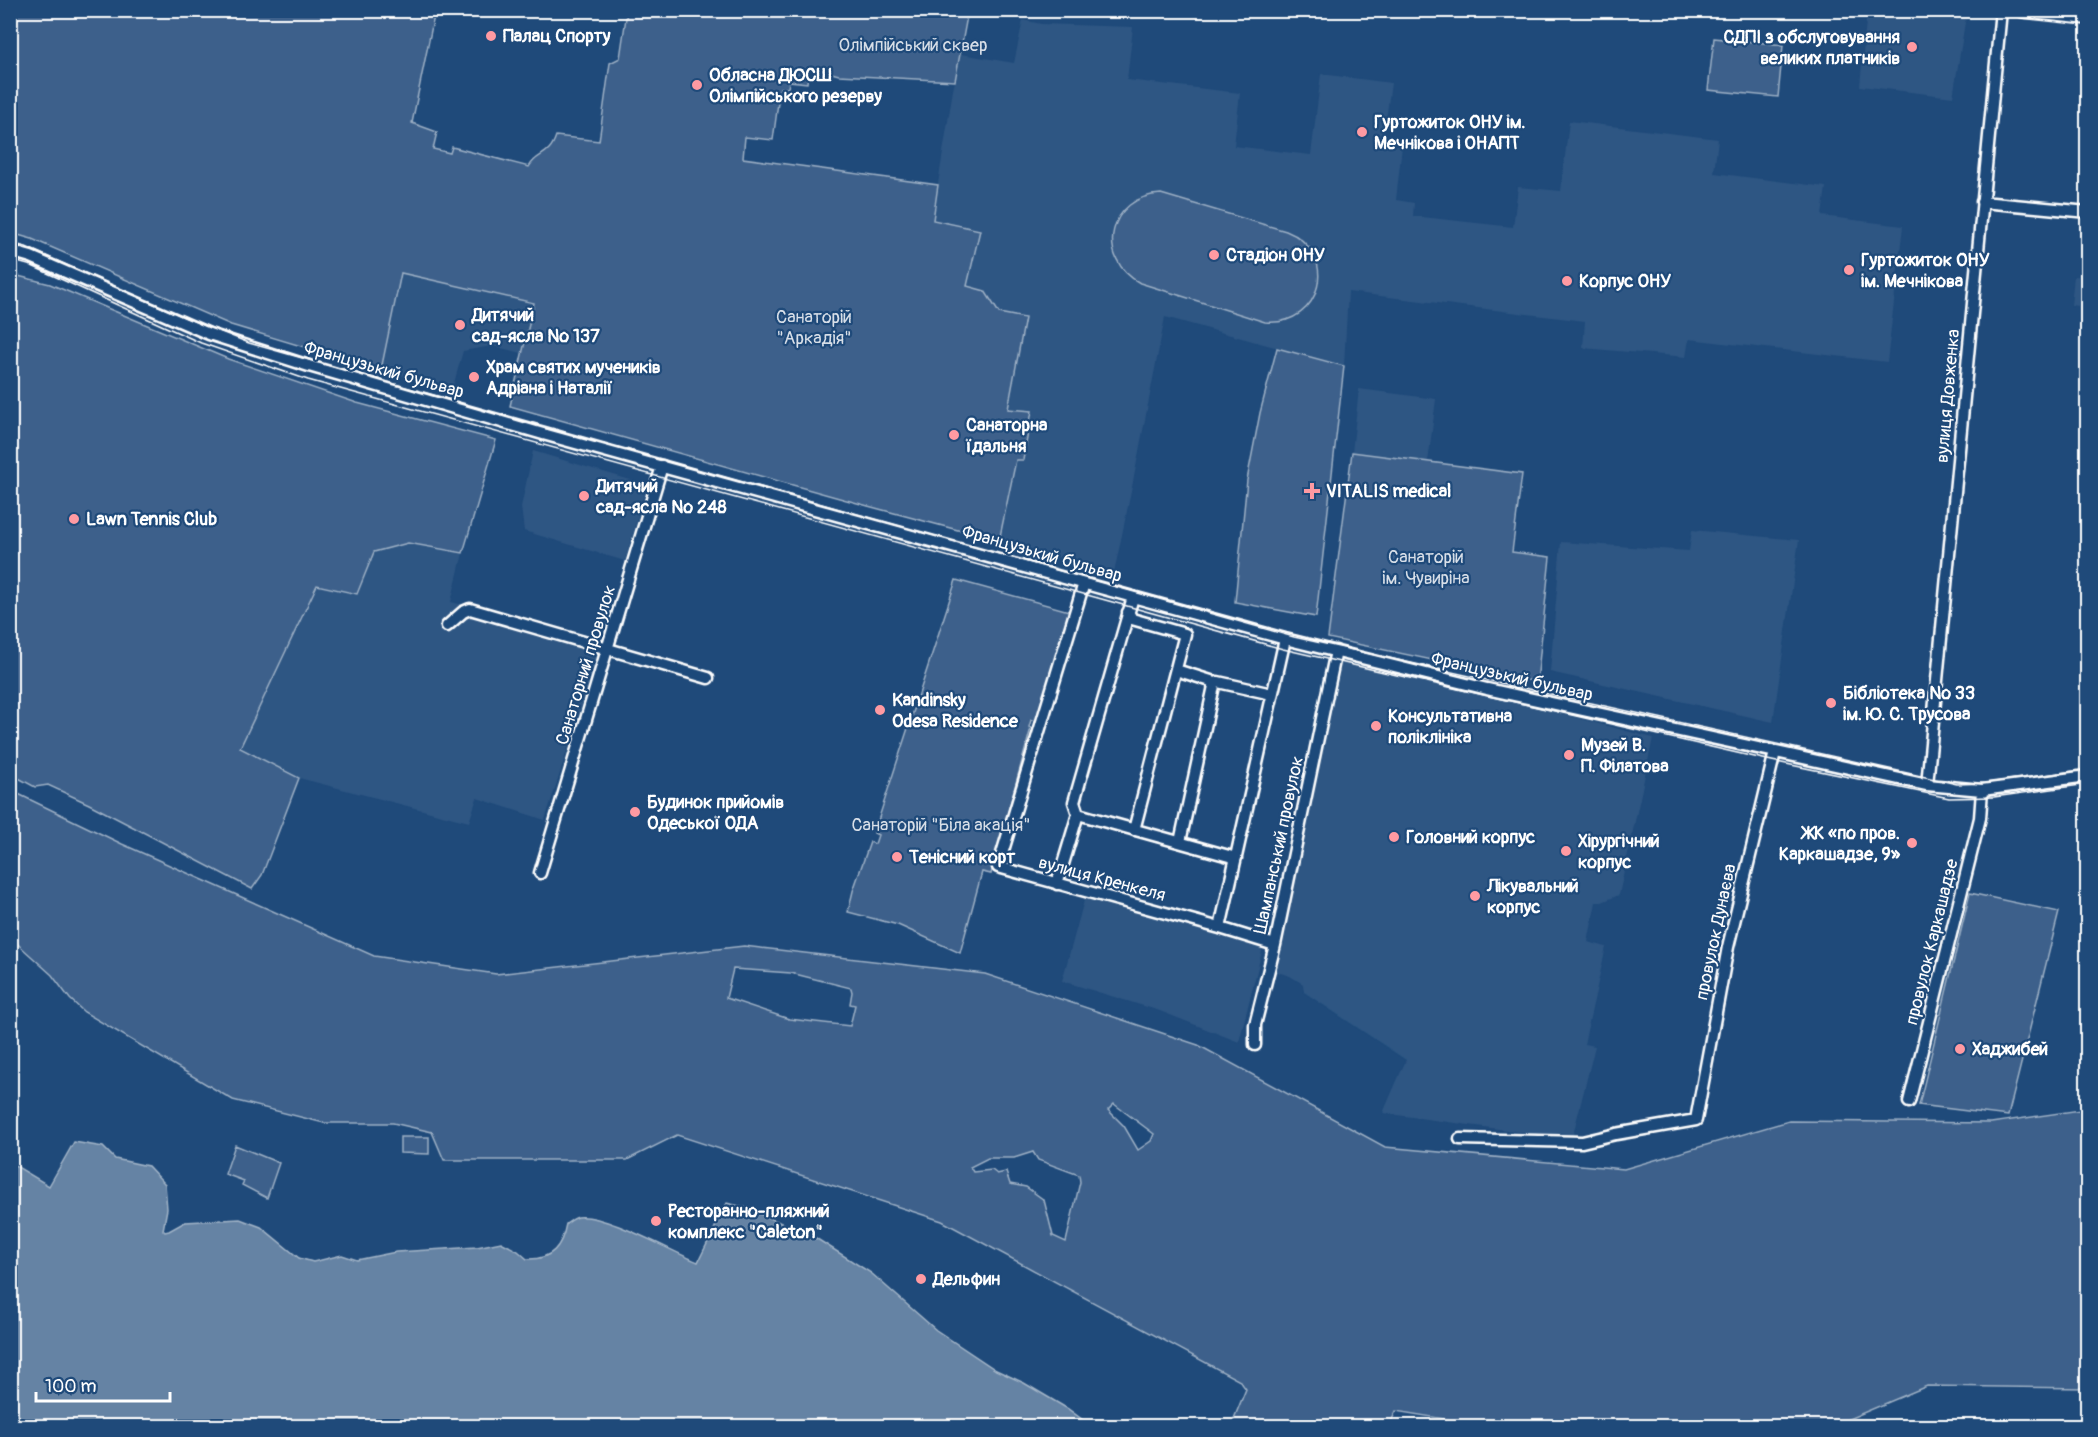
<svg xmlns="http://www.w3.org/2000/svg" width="2098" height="1437" font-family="Pangolin,sans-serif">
<rect width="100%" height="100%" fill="#1f4a7a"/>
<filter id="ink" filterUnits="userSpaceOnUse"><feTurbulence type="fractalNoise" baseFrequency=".0167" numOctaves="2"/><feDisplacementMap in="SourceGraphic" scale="12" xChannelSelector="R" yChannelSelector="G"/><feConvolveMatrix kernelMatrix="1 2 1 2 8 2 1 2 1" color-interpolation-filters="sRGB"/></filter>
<g filter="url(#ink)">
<path fill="#2e5683" d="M1929,10L1966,16L1953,97L1860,86L1867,11Z
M1023,20L1041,24L1133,27L1127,80L1240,93L1234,146L1311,155L1321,74L1391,83L1383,143L1402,146L1396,200L1414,203L1413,216L1513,227L1518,187L1561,191L1569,121L1718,139L1714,173L1826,187L1822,216L1903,226L1887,362L1689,339L1686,357L1583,348L1585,321L1348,292L1344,366L1165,317L1132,487L1114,573L999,541L1016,459L1023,460L1031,411L1008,409L1025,318L999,313L985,291L967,286L970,271L932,221L953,90L961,54L1014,63Z
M401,273L534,303L522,353L492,346L463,351L452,390L381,370Z
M2074,276L2087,277V307L2071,305Z
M1359,389L1436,399L1428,462L1352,452Z
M533,451L647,485L625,561L524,531L521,507Z
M1692,530L1799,540L1773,722L1550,672L1561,542L1689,551Z
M408,543L463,553L451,602L603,639L545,820L477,798L469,822L299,778L240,748L317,584L357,594L374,552Z
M1338,655L1653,738L1619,895L1602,902H1596L1588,942L1606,947L1584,1044L1595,1046L1572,1139L1383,1113L1406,1060L1304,992L1303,984L1290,976L1271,970Z
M1085,897L1263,947L1239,1042L1160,1011L1062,981Z"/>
<path fill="#3c618b" stroke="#9eb0c5" stroke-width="1.5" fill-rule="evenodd" d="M10,11H435L412,123L437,132L433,149L450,153L452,147L529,167C537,152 549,158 556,136L599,141L610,63L620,58L627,11H968L955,81L839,75L809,67L807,83L789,81L788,88H780L773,140L745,137L743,158L938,185L933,220L980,230L967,286L985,291L999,313L1025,318L1008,409L1032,411L1023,460H1016L999,541L868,506L510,406L534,303L401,273L381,370L231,325L32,239L11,233Z
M1714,38L1783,45L1778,97L1708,90Z
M1161,194L1286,231C1340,252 1323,327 1265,322L1140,283C1094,258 1109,196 1161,194Z
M10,274L50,284L228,359L357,403L496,440L463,553L408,543L374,552L357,594L317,585L240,748L299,778L262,875L252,889L89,804L48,785L35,787L11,774Z
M1277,348L1344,366L1316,617L1235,602L1247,480L1260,413Z
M1352,452L1522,474L1512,552L1550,557L1537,682L1328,638Z
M956,580L1069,611L1039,721L1031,720L1029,727L1031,728L991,874L982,872L960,953L898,925L848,912L853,891L870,842L875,844L878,835L874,833Z
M10,790L122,844L374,956L496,974L744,946L985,974L1198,1045L1385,1147L1624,1169L1789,1121L1991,1123L2087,1109V1388L1927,1386L1832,1426H1487L1396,1411L1389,1426H1231L1246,1389L1240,1381L942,1221L677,1135L627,1160H444L432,1132L393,1123H324L233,1100L84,1012L70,999L52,975L11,938ZM733,969L791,973L851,988L852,992L850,1004L855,1005L850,1026L789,1019L726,998ZM1114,1104L1154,1134L1151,1141L1138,1150L1124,1126L1108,1110ZM1033,1152L1038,1160L1079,1175L1080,1182L1066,1242L1053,1236L1044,1200L1026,1187L1010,1184L1006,1172L997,1174L992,1170L973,1172L970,1167L988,1158H1014Z
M1970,893L2059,912L2008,1116L1919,1105Z
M400,1137H429V1154L400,1153Z
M235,1145L279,1163L267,1198L242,1185L244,1181L225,1174Z"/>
<path fill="#6583a4" stroke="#a3b5c8" stroke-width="1.5" d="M74,1142L103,1147L115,1159L148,1166L165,1184L167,1209L163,1230L165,1232L169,1231L185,1222L240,1219L261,1227L299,1258L313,1262L342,1255L357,1260L396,1252L477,1247L501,1242L518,1251L527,1259C552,1260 562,1246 566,1224C569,1222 574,1218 578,1217C604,1213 672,1252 698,1262L727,1203L744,1207L814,1237L871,1273L936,1330L996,1370L1024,1383L1068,1409L1091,1426H11V1163L49,1186Z"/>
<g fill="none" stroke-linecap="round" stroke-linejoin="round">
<defs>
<path id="minor" d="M1982,202L2088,212
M10,251L31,257L209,334L309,366L543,434L1285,639L1487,689L1927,785L1982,790L2088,776
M1084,583L998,867L1220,928L1275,945
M1128,612L1132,619L1185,634L1134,830
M447,626L463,612L470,609L708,678
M1176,670L1211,681L1214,686L1180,842
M1214,684L1218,682L1272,694
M1927,785L2001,10
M1078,814L1236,858
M540,873L662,466
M1057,884L1078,814L1074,802L1133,597
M1220,928L1285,639
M1255,1045V1025L1275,945L1336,651
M1909,1102L1980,818L1982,790
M1460,1139L1582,1142L1616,1134L1696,1120L1728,947L1775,752"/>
<path id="major" d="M2023,10L2088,17"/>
</defs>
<use href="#minor" stroke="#fff" stroke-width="15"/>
<use href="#major" stroke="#fff" stroke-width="18"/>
<use href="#minor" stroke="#1f4a7a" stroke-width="10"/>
<use href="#major" stroke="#1f4a7a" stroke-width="14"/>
<path stroke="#fff" stroke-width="1.5" d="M10,243L26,247L186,318L249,343L1294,637L1957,784L1987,783L2088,769
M10,260L32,266L201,343L308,380L1283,649L1772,761L1949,798L1994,797L2088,784"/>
</g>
</g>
<g fill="#ff9aa2" stroke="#1f4a7a" stroke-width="2">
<circle cx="491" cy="36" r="6"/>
<circle cx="1912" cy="47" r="6"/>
<circle cx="697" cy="85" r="6"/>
<circle cx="1362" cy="132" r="6"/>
<circle cx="1214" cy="255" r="6"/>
<circle cx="1849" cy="270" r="6"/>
<circle cx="1567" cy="281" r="6"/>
<circle cx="460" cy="325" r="6"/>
<circle cx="474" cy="377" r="6"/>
<circle cx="954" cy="435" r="6"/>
<path d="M1309 482h6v6h6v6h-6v6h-6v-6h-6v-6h6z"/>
<circle cx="584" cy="496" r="6"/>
<circle cx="74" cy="519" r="6"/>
<circle cx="1831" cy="703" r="6"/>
<circle cx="880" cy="710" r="6"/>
<circle cx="1376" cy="726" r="6"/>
<circle cx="1569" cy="755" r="6"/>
<circle cx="635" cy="812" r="6"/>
<circle cx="1394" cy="837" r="6"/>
<circle cx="1912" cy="843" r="6"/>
<circle cx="1566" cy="851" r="6"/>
<circle cx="897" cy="857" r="6"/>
<circle cx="1475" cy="896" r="6"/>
<circle cx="1960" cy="1049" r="6"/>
<circle cx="656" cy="1221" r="6"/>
<circle cx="921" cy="1279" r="6"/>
</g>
<g text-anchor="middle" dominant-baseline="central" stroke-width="4.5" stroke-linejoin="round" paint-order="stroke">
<g font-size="18" font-weight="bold" fill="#fff" stroke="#1f4a7a" text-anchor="start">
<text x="503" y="36">Палац Спорту</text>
<text x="1900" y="37" text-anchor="end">СДПІ з обслуговування<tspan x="1900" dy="21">великих платників</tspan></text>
<text x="709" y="75">Обласна ДЮСШ<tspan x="709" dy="21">Олімпійського резерву</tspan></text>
<text x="1374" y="122">Гуртожиток ОНУ ім.<tspan x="1374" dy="21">Мечнікова і ОНАПТ</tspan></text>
<text x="1226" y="255">Стадіон ОНУ</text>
<text x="1861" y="260">Гуртожиток ОНУ<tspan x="1861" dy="21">ім. Мечнікова</tspan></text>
<text x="1579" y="281">Корпус ОНУ</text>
<text x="472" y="315">Дитячий<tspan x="472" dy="21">сад-ясла № 137</tspan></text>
<text x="486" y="367">Храм святих мучеників<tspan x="486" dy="21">Адріана і Наталії</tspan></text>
<text x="966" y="425">Санаторна<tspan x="966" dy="21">їдальня</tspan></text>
<text x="596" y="486">Дитячий<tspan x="596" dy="21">сад-ясла № 248</tspan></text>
<text x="1326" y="491">VITALIS medical</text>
<text x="86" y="519">Lawn Tennis Club</text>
<text x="1843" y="693">Бібліотека № 33<tspan x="1843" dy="21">ім. Ю. С. Трусова</tspan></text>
<text x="892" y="700">Kandinsky<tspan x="892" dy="21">Odesa Residence</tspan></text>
<text x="1388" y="716">Консультативна<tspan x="1388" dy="21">поліклініка</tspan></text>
<text x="1581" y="745">Музей В.<tspan x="1581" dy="21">П. Філатова</tspan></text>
<text x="647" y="802">Будинок прийомів<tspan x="647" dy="21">Одеської ОДА</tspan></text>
<text x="1900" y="833" text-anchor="end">ЖК «по пров.<tspan x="1900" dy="21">Каркашадзе, 9»</tspan></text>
<text x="1406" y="837">Головний корпус</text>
<text x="1578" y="841">Хірургічний<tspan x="1578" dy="21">корпус</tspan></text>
<text x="909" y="857">Тенісний корт</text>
<text x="1487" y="886">Лікувальний<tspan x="1487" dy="21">корпус</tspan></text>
<text x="1972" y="1049">Хаджибей</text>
<text x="668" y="1211">Ресторанно-пляжний<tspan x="668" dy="21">комплекс "Caleton"</tspan></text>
<text x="933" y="1279">Дельфин</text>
</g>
<g font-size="18" fill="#d8dfe8" stroke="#1f4a7a">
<text x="913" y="45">Олімпійський сквер</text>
<text x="814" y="317">Санаторій<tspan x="814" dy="21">"Аркадія"</tspan></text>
<text x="1426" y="557">Санаторій<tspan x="1426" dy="21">ім. Чувиріна</tspan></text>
<text x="941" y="825">Санаторій "Біла акація"</text>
</g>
<g font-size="18" fill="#fff" stroke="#1f4a7a">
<text transform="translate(384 370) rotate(16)">Французький бульвар</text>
<text transform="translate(1948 396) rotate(-85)">вулиця Довженка</text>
<text transform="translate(1042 554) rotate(16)">Французький бульвар</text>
<text transform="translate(586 665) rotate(-73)">Санаторний провулок</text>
<text transform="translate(1512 677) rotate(13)">Французький бульвар</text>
<text transform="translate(1279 845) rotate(-78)">Шампанський провулок</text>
<text transform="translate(1102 879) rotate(15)">вулиця Кренкеля</text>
<text transform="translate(1716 932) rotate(-78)">провулок Дунаєва</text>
<text transform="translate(1932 942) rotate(-76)">провулок Каркашадзе</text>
</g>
</g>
<rect width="2098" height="1437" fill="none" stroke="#1f4a7a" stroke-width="36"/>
<rect x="18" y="18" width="2062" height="1401" fill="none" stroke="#fff" stroke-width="2" filter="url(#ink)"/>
<path d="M36 1392v9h134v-9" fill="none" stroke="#ffffff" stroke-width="3"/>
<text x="45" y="1392" font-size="18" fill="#ffffff" stroke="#1f4a7a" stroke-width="4.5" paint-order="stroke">100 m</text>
</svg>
